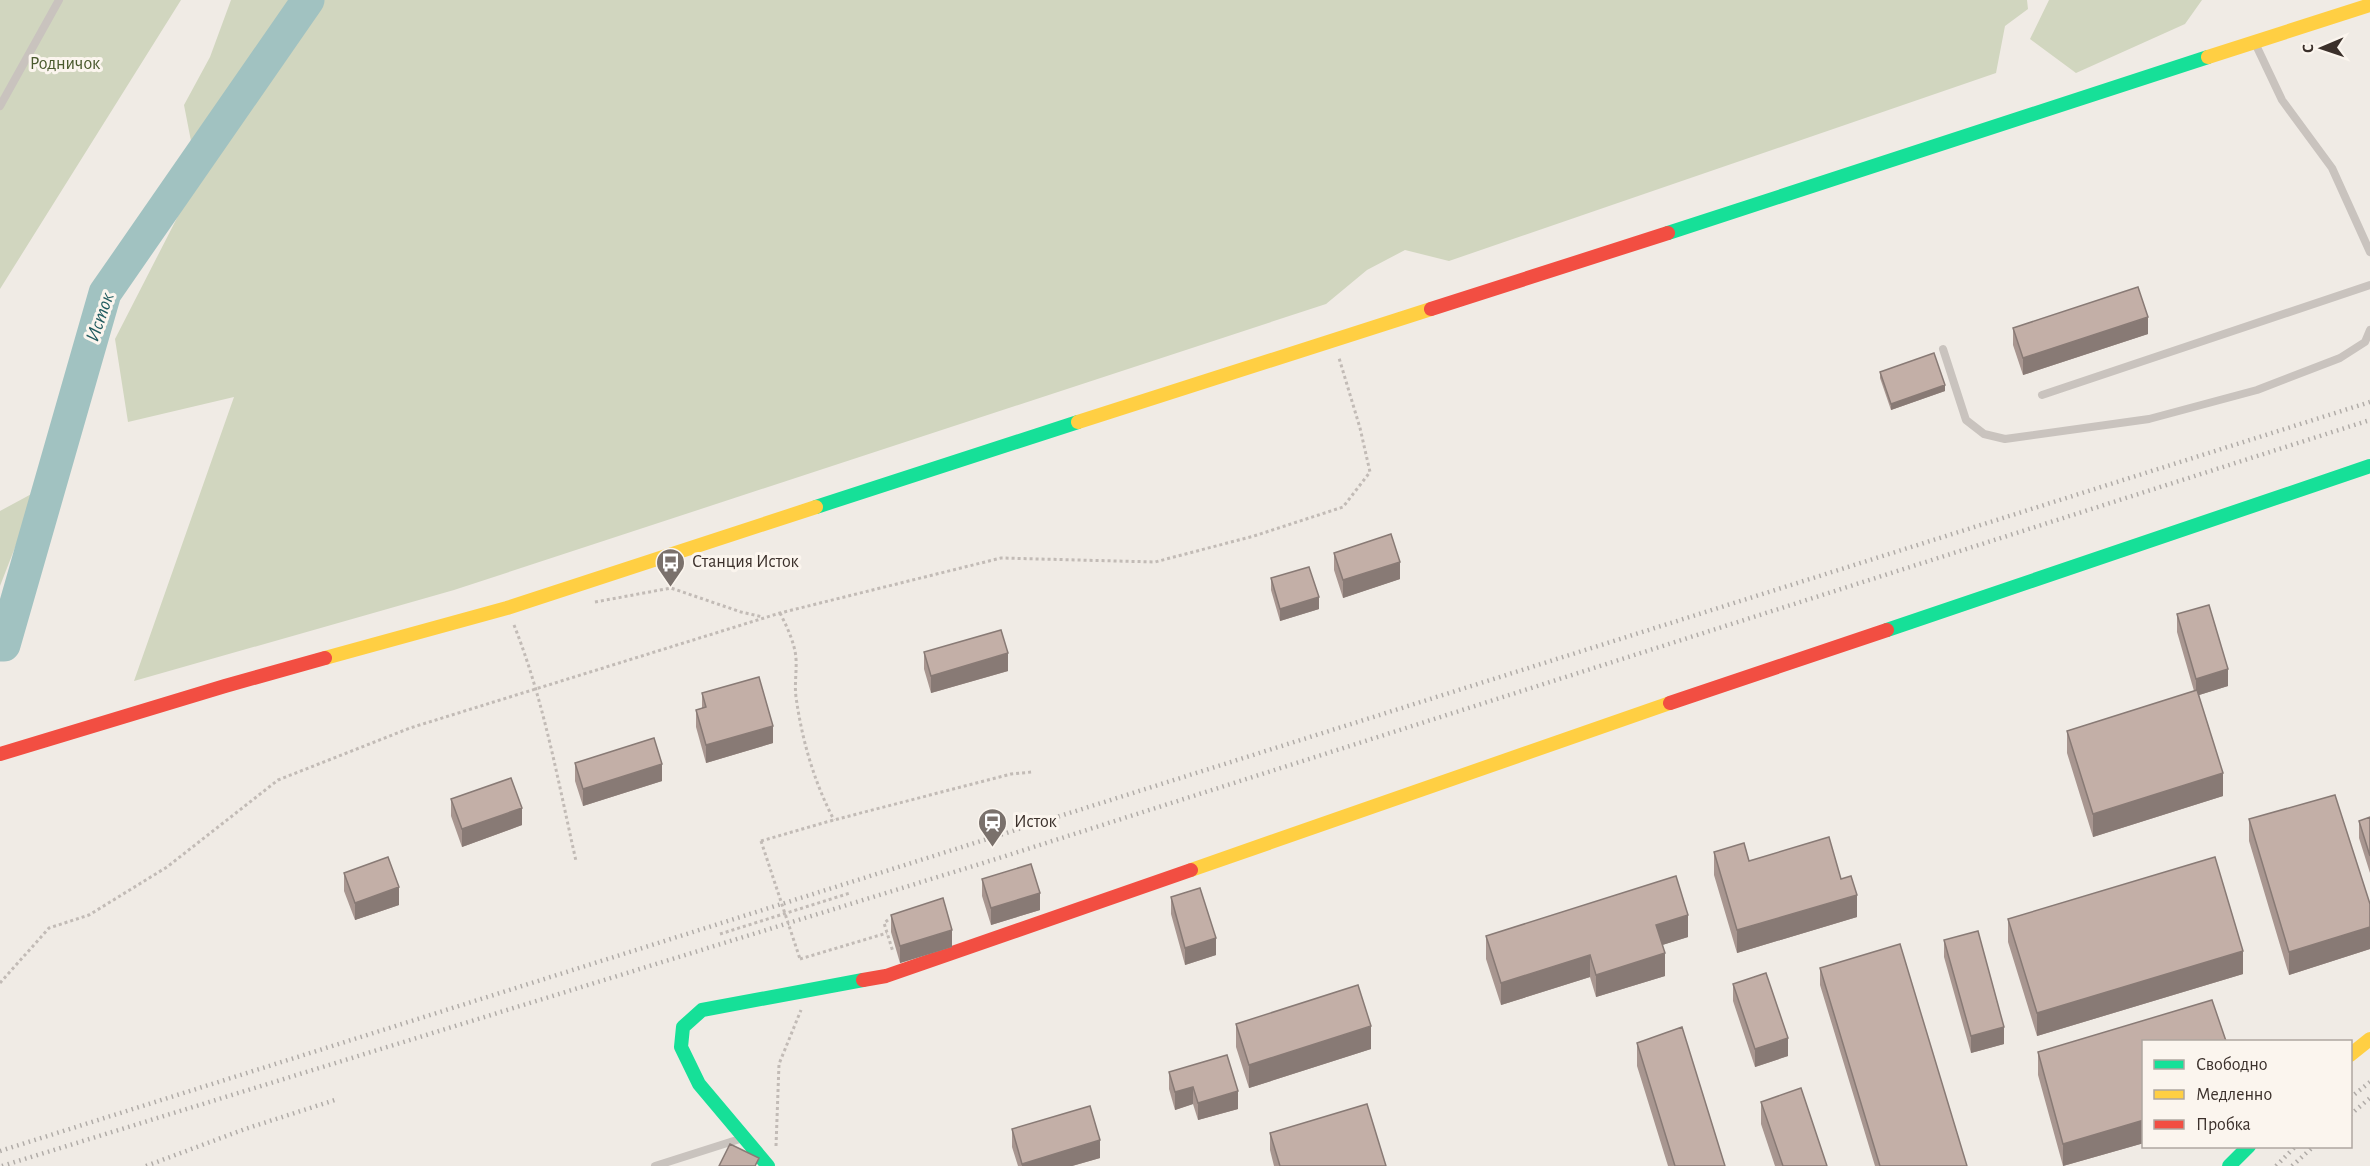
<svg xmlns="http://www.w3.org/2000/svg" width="2370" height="1166" font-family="'Alegreya Sans',sans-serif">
<rect width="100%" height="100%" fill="#f0ebe5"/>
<path fill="#d1d6bf" d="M0,0H181L0,289Z
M231,0H2027L2028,9L2005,26L1996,73L1449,261L1405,250L1367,270L1326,304L454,590L134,681L234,397L128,422L115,339L198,177L184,105L210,57Z
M2049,0H2202L2185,24L2076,73L2030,39Z
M37,491L0,586V511Z"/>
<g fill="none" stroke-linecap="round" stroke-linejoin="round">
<path stroke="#a1c2c1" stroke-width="33" d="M0,645H4L105,293L308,0"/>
<path stroke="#c2bbb6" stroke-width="3" stroke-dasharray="3 3" stroke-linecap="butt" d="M595,602L671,588L741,612L763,617
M780,613C786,625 792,637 795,651C798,666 794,682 796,697C802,740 814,782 834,820
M514,625C544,701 558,781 576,861
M761,841L830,821L1011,774L1032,772
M888,920L884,923L893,952
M720,934L850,893
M800,959L887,933
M0,983L49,928L89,915L167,867L278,780L410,728L780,613L1001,558L1155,562L1254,536L1343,507L1370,472L1360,428L1339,358
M776,1146L779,1064L801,1010"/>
<path stroke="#c9c3be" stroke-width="8" d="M2255,43L2282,100L2332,168L2370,252
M0,106L59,0
M1943,349L1966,420L1984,434L2005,439L2149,419L2257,390L2340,358L2365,342L2370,330
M2042,395L2370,285
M655,1166L743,1138"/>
<path stroke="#16e098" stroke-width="14" d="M1668,233L2208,57
M816,507L1078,422
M1887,630L2370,466
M768,1166L699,1084L681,1047L683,1027L702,1010L863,980
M2229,1166L2249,1146"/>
<path stroke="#ffcf43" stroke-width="14" d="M2208,57L2370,5
M1078,422L1431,309
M325,658L507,608L816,507
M1191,870L1670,703
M2350,1055L2370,1039"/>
<path stroke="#f24e42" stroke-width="14" d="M1431,309L1668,233
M1670,703L1887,630
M0,754L225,686L325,658
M863,980L886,976L1191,870"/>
<path stroke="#b1aca8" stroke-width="4.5" stroke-dasharray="1.5 4.5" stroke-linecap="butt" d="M2350,1098L2370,1082
M2350,1115L2370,1098
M0,1151L2370,402
M2,1166L996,859L2370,420
M146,1166L245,1129L338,1099
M2276,1166L2296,1146
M2292,1166L2314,1146"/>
<path stroke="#c2bbb6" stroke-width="3" stroke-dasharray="3 3" stroke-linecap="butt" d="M761,841L800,959"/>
</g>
<path fill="#a89690" d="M2013,328L2148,334L2023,375L2013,345Z
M1880,372L1945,391L1891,410L1880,378Z
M1334,553L1400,579L1343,598L1334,570Z
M1271,578L1319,609L1280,621L1271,590Z
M2177,614L2228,686L2199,695L2223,796L2093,837L2067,753V731L2194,691L2177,632Z
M924,652L1008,671L931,693L924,669Z
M702,693L773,743L706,763L696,727V710L702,709Z
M575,763L662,781L583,806L575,781Z
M451,799L522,825L462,847L451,816Z
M2370,817V873L2359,838V821Z
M2249,819L2370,904V949L2289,975L2249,841Z
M1714,852L1749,861L1841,879L1857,917L1737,953L1714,875Z
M344,873L399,905L355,920L344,891Z
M982,879L1040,910L991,925L982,896Z
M1171,897L1216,955L1185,965L1171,914Z
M891,915L952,947L900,963L891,932Z
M2008,919L2243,974L2037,1036L2008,942Z
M1486,936L1688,937L1662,945L1665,976L1596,997L1590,977L1501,1005L1486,959Z
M1944,940L2004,1044L1971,1053L1944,957Z
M1820,968L1967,1166H1875L1820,985Z
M1733,984L1788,1056L1755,1067L1733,1001Z
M1236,1024L1371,1049L1249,1088L1236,1047Z
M2144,1041V1143L2063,1166L2038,1075V1052Z
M1637,1043L1725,1166H1668L1637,1066Z
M1169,1072L1238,1109L1198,1120L1193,1104L1175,1110L1169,1089Z
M1761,1102L1827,1166H1775L1761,1124Z
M1012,1129L1100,1158L1072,1166H1018L1012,1147Z
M1270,1133L1386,1166H1274L1270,1150Z"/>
<path fill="#887a75" d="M2148,317V334L2023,375V358Z
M1945,385V391L1891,410V404Z
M1400,562V579L1343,598V580Z
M1319,597V609L1280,621V609Z
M1008,653V671L931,693V676Z
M2228,669V686L2196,696V679Z
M773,726V743L706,763V745Z
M662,764V781L583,806V789Z
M2223,773V796L2093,837V814Z
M522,808V825L462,847V829Z
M399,887V905L355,920V903Z
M1040,893V910L991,925V908Z
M1857,895V917L1737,953V930Z
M1688,915V937L1656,947V925Z
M2370,927V949L2289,975V952Z
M952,930V947L900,963V946Z
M1216,938V955L1185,965V948Z
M2243,951V974L2037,1036V1013Z
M1665,953V976L1596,997V975Z
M1590,955V977L1501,1005V983Z
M1371,1026V1049L1249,1088V1065Z
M2004,1027V1044L1971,1053V1036Z
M1788,1038V1056L1755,1067V1049Z
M1193,1087V1104L1175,1110V1092Z
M1238,1091V1109L1198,1120V1103Z
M2144,1120V1143L2063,1166V1144Z
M1100,1140V1158L1072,1166H1022V1164Z"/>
<path fill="#c3afa7" stroke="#887a75" stroke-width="1.5" d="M2138,287L2148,317L2023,358L2013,328Z
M1934,353L1945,385L1891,404L1880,372Z
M1391,534L1400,562L1343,580L1334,553Z
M1309,567L1319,597L1280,609L1271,578Z
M2209,605L2228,669L2196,679L2177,614Z
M1001,630L1008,653L931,676L924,652Z
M759,677L773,726L706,745L696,710L706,707L702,693Z
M2197,690L2223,773L2093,814L2067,731Z
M654,738L662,764L583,789L575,763Z
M511,778L522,808L462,829L451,799Z
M2335,795L2370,904V927L2289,952L2249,819Z
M2370,817V856L2359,821Z
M1829,837L1841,879L1851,876L1857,895L1737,930L1714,852L1744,843L1749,861Z
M388,857L399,887L355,903L344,873Z
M2215,857L2243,951L2037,1013L2008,919Z
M1031,864L1040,893L991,908L982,879Z
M1676,876L1688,915L1656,925L1665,953L1596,975L1590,955L1501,983L1486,936Z
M1200,888L1216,938L1185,948L1171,897Z
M943,898L952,930L900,946L891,915Z
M1978,931L2004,1027L1971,1036L1944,940Z
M1900,944L1967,1166H1880L1820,968Z
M1766,973L1788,1038L1755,1049L1733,984Z
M1358,985L1371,1026L1249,1065L1236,1024Z
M2212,1000L2226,1041H2144V1120L2063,1144L2038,1052Z
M1682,1027L1725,1166H1675L1637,1043Z
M1227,1055L1238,1091L1198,1103L1193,1087L1175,1092L1169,1072Z
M1801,1088L1827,1166H1783L1761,1102Z
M1367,1104L1386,1166H1280L1270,1133Z
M1090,1106L1100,1140L1022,1164L1012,1129Z
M730,1144L759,1158L755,1166H719Z"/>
<defs>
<symbol id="bus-pin" viewBox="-11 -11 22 30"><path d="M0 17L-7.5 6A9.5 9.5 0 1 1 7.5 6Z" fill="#7a716c" stroke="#fbf5ee"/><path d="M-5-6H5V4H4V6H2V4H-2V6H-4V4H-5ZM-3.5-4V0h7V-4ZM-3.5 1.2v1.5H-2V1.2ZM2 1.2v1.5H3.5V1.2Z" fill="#fff"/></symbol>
<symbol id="station-pin" viewBox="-11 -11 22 30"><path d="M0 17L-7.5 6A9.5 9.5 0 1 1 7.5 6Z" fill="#7a716c" stroke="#fbf5ee"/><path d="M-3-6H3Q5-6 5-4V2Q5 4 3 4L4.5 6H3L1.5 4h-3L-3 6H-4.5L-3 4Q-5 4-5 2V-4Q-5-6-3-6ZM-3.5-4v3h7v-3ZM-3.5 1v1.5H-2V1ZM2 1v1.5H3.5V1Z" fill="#fff"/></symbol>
</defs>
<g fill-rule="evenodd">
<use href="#bus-pin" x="654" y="546" width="33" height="45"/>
<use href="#station-pin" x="976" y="806" width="33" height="45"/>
</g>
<g text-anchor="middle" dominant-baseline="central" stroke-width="6" stroke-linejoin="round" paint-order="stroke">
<g font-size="18" fill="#4a5a2e" stroke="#fbf5ee">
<text x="65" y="64">Родничок</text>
</g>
<g font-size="18" fill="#3b302b" stroke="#fbf5ee" text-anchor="start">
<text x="692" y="562">Станция Исток</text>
<text x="1014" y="822">Исток</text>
</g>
<g font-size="20" font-style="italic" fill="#1f5a5e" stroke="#fbf5ee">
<text transform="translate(100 317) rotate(-71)">Исток</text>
</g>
</g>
<rect x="2142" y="1040" width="210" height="108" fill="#fbf5ee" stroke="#aea6a0" stroke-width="1.5"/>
<rect x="2154" y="1060" width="30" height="9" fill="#16e098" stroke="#aea6a0" stroke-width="1.5"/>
<text x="2196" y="1070" font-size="18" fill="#3b302b">Свободно</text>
<rect x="2154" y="1090" width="30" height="9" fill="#ffcf43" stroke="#aea6a0" stroke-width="1.5"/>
<text x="2196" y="1100" font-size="18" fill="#3b302b">Медленно</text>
<rect x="2154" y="1120" width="30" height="9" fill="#f24e42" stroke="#aea6a0" stroke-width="1.5"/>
<text x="2196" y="1130" font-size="18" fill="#3b302b">Пробка</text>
<g transform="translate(2322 48) rotate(268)" stroke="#fbf5ee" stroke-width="4.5" paint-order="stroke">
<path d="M0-4.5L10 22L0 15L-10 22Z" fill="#3b302b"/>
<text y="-9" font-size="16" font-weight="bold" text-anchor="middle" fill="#3b302b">С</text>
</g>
</svg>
